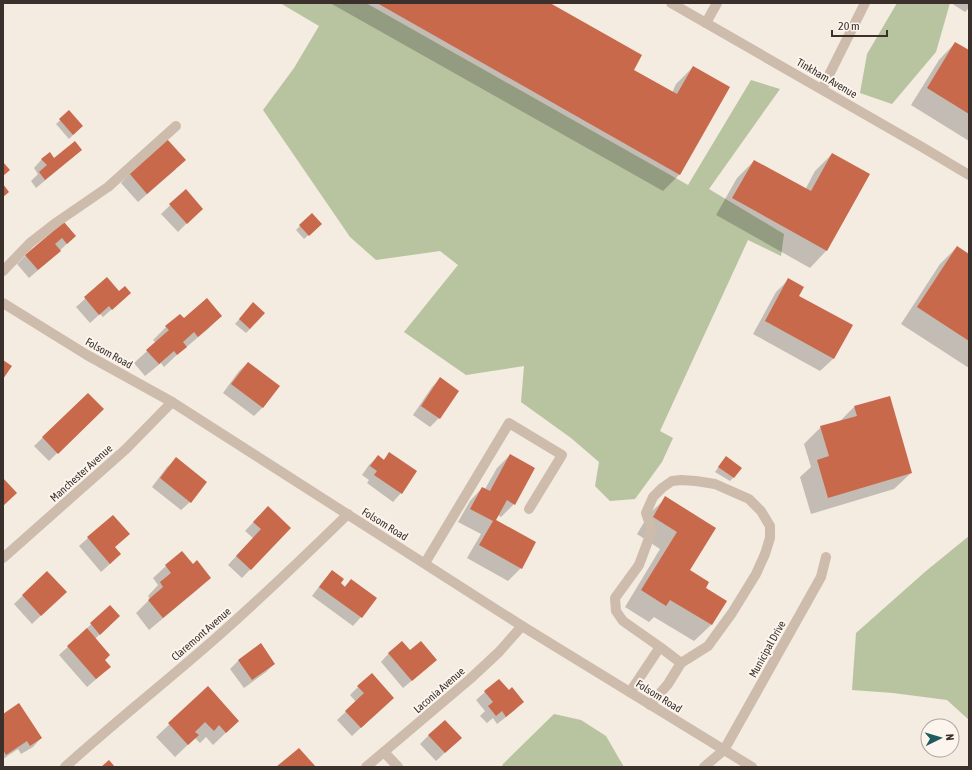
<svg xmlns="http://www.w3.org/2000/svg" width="972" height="770" font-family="'Asap Condensed',sans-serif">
<rect width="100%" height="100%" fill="#f4ebe1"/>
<path fill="#b8c4a0" d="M280,3H366L688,185L751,80L780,89L709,189L784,234L781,256L748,240L660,431L673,438L662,462L635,499L610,501L595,486L599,462L571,438L521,402L524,366L466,375L404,332L458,265L440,251L376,260L350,237L263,110L294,68L319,26Z
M897,3H950L936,52L892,104L860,93L867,54Z
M969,536V720L947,700L893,693L852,690L856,633L926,571Z
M554,714L581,720L606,736L624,767H502L503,764Z"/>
<path fill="#0003" d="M330,3H548L632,70L672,93L676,84L693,67L680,174L663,191Z
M951,3H969V8L965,12Z
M955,43L969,52V141L911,105L939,60Z
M69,112L78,130L69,139L56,124Z
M81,150L72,158L36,188L31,181L38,174L34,168L42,159H54Z
M832,154L869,175L826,251L810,268L716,215L737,178L754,161L805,190L815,171Z
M176,169L138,202L121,183L129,174Z
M186,190L193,217L178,232L161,214Z
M64,224L75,236L51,259L29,278L17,264L25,256Z
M300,226L316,228L304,239L296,230Z
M957,247L969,255V368L901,324L940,264Z
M107,279L118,292L121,301L103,317L100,314L90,323L76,307Z
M789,279L798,296L851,326L833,359L820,371L753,334L776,292Z
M249,308L250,329L246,333L235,324Z
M180,315L184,320L221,316L208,329L184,349V348L164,367L161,363L145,376L134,363L156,343L153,340L166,327Z
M248,363L278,386L262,408L254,416L223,393L239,371Z
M440,379L458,391L439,418L430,427L413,415L432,387Z
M88,394L102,409L49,461L34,446Z
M854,407L911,473L894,489L811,514L800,477L811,467L804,444L821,427L840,421Z
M390,454L401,493L393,502L367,483L369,480L362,475L369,465L378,456L383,460Z
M510,455L514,504L501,517L498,515L495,520L521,568L508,581L467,558L481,534L458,522L470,501L482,488L485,489L497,468Z
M726,458L734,477L730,481L715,472L722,462Z
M176,459L190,502L181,510L152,487L167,467Z
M666,498L714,528L688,571L704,588L725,602L711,625L694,641L654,617L649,622L625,607L660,549L637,534L649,514Z
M113,516L114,547L111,563L101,572L79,546L88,538Z
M259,516L290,528L242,578L228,565L253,538L245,531Z
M166,566H192L210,578L197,590L149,630L136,613L150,599L148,596L158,585L153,578Z
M332,571L339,584L344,587L351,580L361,617L353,626L312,596L324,580Z
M47,572L57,600L32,624L14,604Z
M110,606V624L95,639L104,661L101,675L87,687L59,655L83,633H82Z
M260,644L274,664L266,672L244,688L230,669L238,661Z
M389,653L427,668L403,688L381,662Z
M358,687L384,706L352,736L337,720L356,702L350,695Z
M208,688L238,721L213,745L206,737L200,743L195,738L175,757L156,737Z
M485,692H508L522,702L514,711L497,724L493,718L487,723L480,716L485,711L476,700Z
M3,715L41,738L33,747L21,754L18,749L3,759Z
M429,735L452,746L436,761L420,744Z"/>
<path fill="#c8694b" d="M377,3H550L642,55L634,70L677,94L693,66L730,87L680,175Z
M955,42L969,50V114L927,88Z
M69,110L83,126L73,135L59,119Z
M167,139L186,160L147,194L129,173Z
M75,141L82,150L45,180L39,172L47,165L41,159L50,152L54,158Z
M832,153L870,174L827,251L732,198L754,160L811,191Z
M3,162L10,170L3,176Z
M3,184L9,192L3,197Z
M186,189L203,209L187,224L169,204Z
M312,213L322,224L309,236L299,225Z
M64,222L76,236L67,244L62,238L55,244L61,251L38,270L25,255Z
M957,246L969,254V341L917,307Z
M107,277L119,291L125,286L131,293L112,310L109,306L99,315L84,297Z
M788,278L804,287L799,296L853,325L834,359L765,321Z
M207,298L222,316L198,337L194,332L183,342L187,347L177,355L174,351L159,364L146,350L169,330L165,326L180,314L184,318Z
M253,302L265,313L250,329L239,319Z
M3,360L12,366L3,379Z
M248,362L280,386L263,408L231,384Z
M440,377L459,391L440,419L421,406Z
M88,393L104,409L58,454L42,437Z
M890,396L912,473L828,498L817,460L829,456L820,426L857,416L854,406Z
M389,452L417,471L402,494L374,475L377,471L370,466L378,455L384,460Z
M510,454L535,468L515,505L507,500L496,520L536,542L522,569L479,545L493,521L470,509L482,487L490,491Z
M726,456L742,468L734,478L718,467Z
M176,457L207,482L191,503L160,478Z
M3,478L17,493L3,506Z
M665,496L716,528L690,570L709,582L706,588L727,601L712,625L670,600L666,606L641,590L677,532L653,517Z
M268,506L291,528L251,570L236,556L261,529L253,522Z
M113,515L130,534L115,547L121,554L110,564L87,537Z
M182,551L193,564L197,560L211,578L163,618L148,600L163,587L160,582L171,573L165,565Z
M332,570L344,579L341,583L345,587L351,579L377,598L362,618L319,587Z
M47,571L67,592L41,616L22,595Z
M110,605L120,616L100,635L90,623Z
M87,628L110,655L105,660L111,667L96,679L67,646Z
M402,641L410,650L421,641L437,660L412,681L388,653Z
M261,643L275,664L252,680L238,660Z
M372,673L394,698L361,728L345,711L364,693L357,686Z
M499,679L509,690L512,687L524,702L506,717L502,711L496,716L488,706L493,702L484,691Z
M208,686L239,721L226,733L219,725L214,731L205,722L195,732L199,735L188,745L168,723Z
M19,703L42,738L30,746L27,741L6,755L3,750V714Z
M445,720L462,738L445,753L428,735Z
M299,748L316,767H276Z
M109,760L115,767H101Z"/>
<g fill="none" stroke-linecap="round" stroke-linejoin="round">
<path stroke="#cdbbac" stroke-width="10" d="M706,23L717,3
M822,89L865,3
M3,271L30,243L57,222L108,187L176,126
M425,563L509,423L562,455L529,509
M630,692L660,647
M650,705L668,684L681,663L708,646L732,613L756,574L765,554L770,538V526L761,511L749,499L715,484L696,481L681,480L672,481L662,488L653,497L646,513L652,530L639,565L615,598L616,611L623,621L660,647L681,663
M384,752L398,767
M704,767L724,750"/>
<path stroke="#cdbbac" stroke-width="10" d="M671,3L922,147L969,175
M3,558L126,449L172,402
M724,750L821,577L826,557
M65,767C115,722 167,681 217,637C262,597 305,556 348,514
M366,767L470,679L499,652L522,626"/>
<path stroke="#cdbbac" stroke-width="10" d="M3,303L87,355L172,402L522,626L752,767"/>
</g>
<g text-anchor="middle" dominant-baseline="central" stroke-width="4" stroke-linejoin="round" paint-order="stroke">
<g font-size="11" fill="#3b302b" stroke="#fbf5ee">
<text transform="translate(827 78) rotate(30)">Tinkham Avenue</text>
<text transform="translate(109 353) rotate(29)">Folsom Road</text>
<text transform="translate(81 473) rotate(-42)">Manchester Avenue</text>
<text transform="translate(385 524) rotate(32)">Folsom Road</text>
<text transform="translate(201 634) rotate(-41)">Claremont Avenue</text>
<text transform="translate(767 649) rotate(-61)">Municipal Drive</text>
<text transform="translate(439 690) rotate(-41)">Laconia Avenue</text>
<text transform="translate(659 696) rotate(32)">Folsom Road</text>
</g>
</g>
<rect width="972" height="770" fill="none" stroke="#3b302b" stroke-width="8"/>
<g transform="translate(940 738) rotate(85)"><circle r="19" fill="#fbf5ee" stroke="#aea6a0"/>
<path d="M0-3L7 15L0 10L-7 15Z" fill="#1f5a5e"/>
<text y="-6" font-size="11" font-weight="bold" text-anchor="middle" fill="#3b302b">N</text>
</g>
<path d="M832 30v6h55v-6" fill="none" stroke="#3b302b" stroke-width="2"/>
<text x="838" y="30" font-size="12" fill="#3b302b" stroke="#fbf5ee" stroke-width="3" paint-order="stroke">20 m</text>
</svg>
